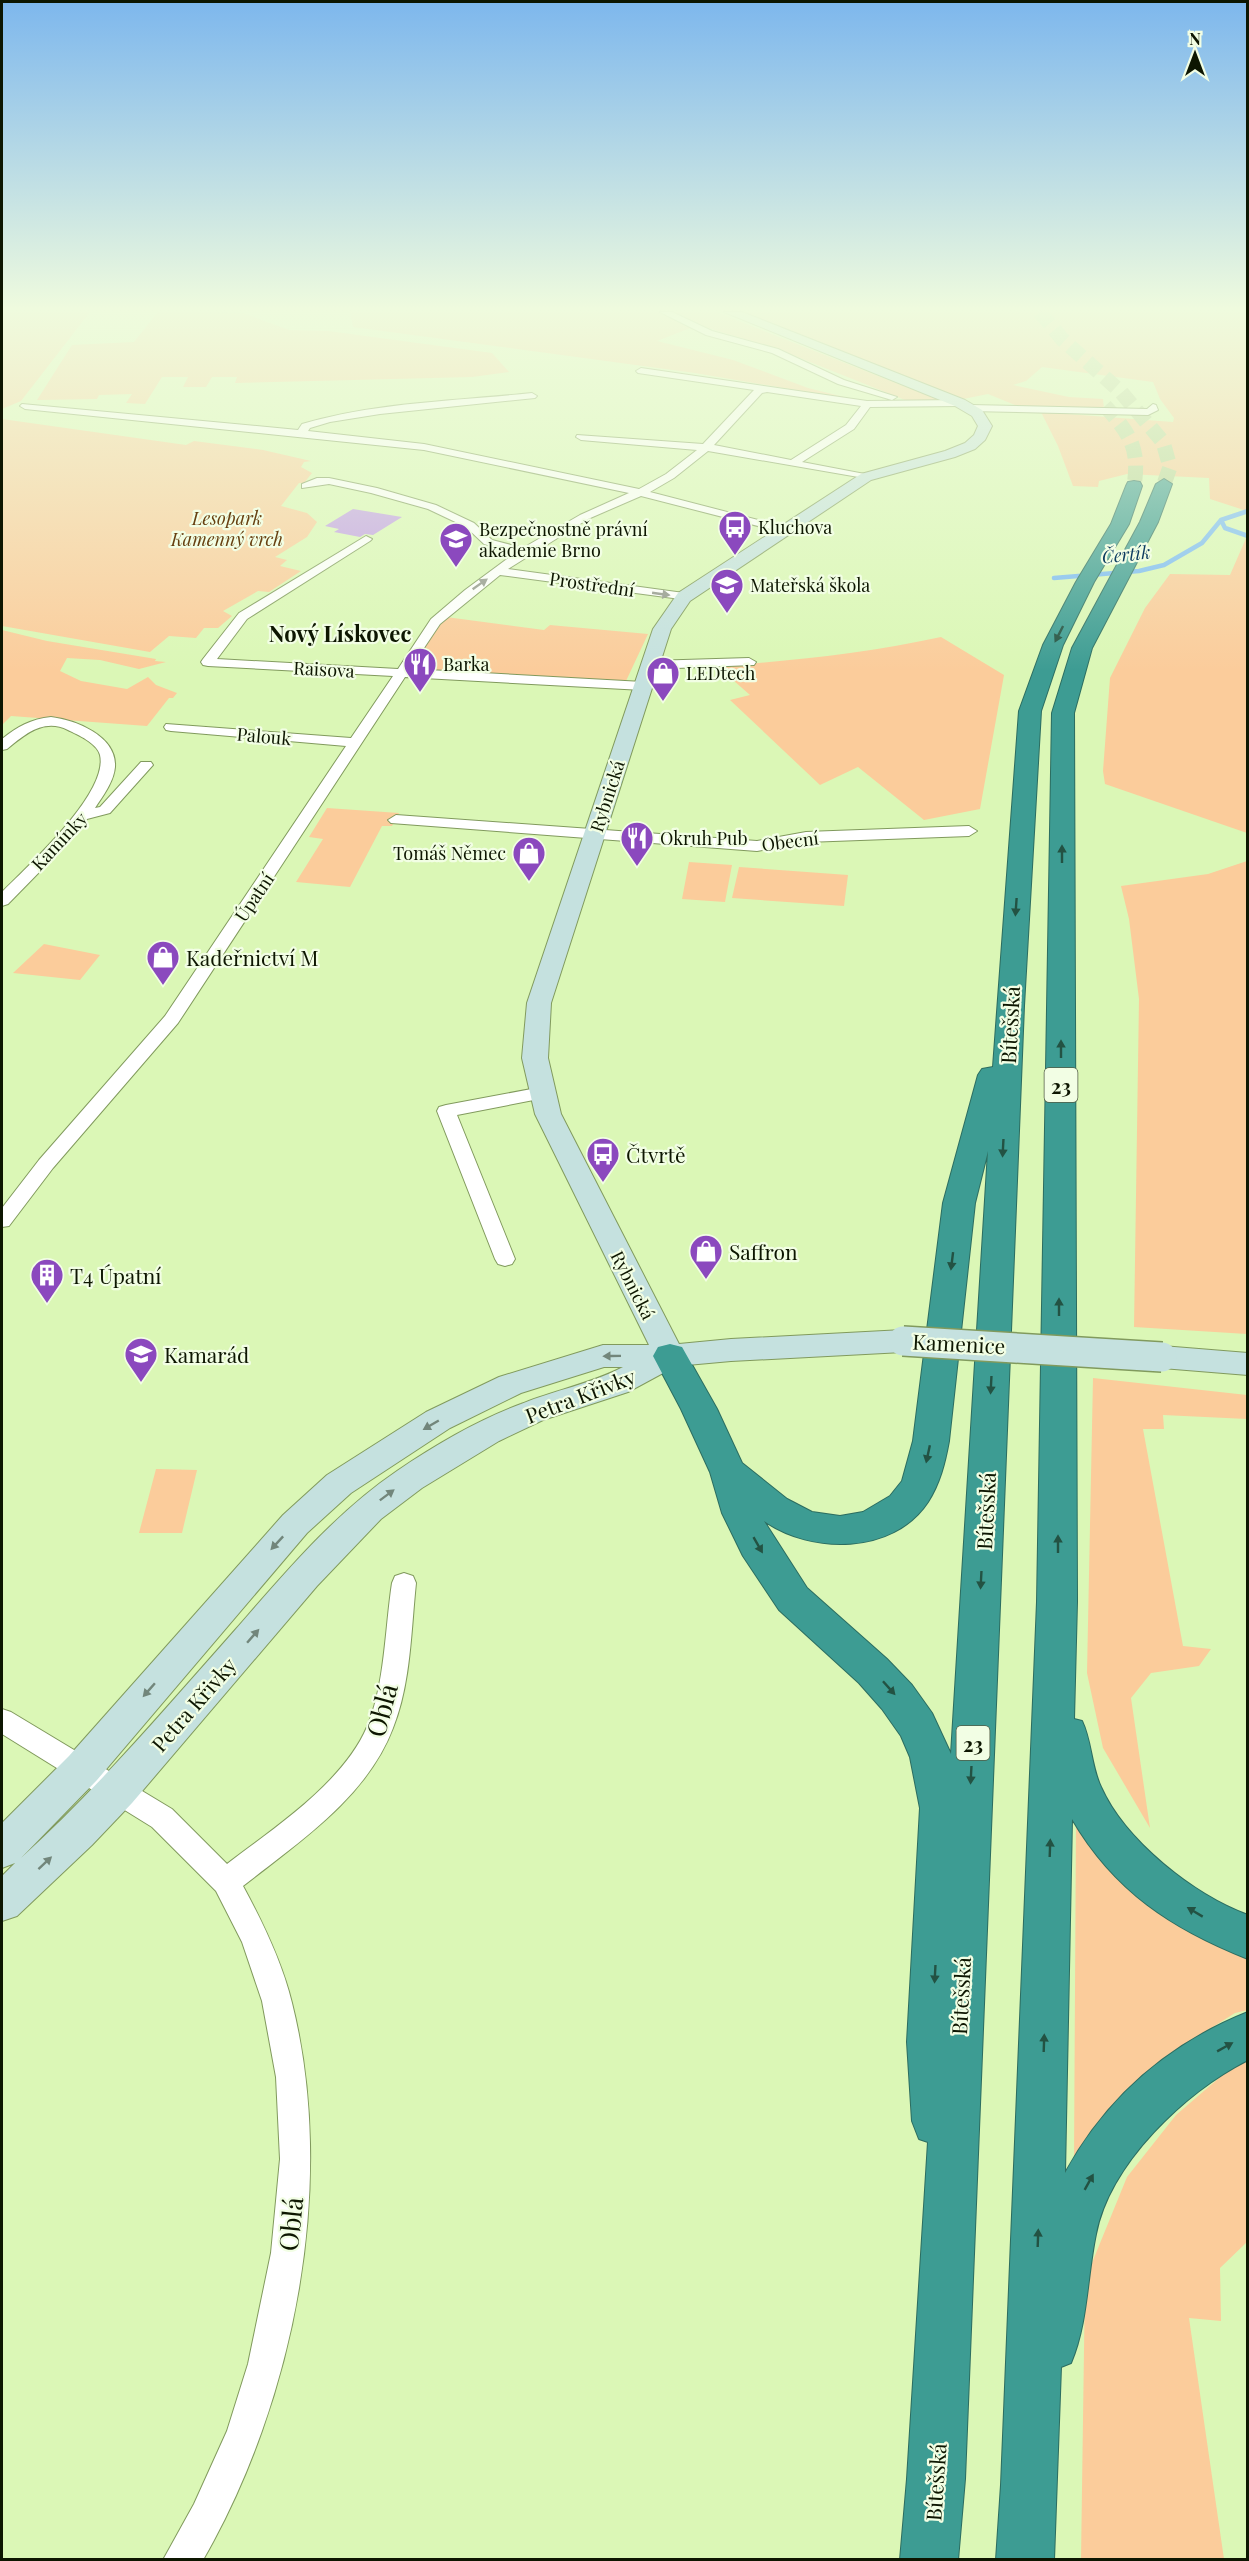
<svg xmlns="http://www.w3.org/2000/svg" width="1249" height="2561" font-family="'Playfair Display',serif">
<rect width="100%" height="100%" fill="#dbf7b6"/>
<path fill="#fbcc9b" d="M2,312H90L21,401L2,409Z
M158,312L243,313L289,330L328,331L492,353L509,372L472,377L235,383L237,377H212L206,387H183L188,377H162L145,404L126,403L132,394L99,395L97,399L37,400L72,345L134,342Z
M350,312H716L939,400H905L780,350L698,325L657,341L733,360L808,388L860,401L695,373L353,327Z
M740,312H1247V511L1210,499L1209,478L1127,474L1099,481L1098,487L1073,486L1058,446L1041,412L1173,422L1174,418L1160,399L1153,382L1042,367L1026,381L1013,385L1069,397L1103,399L1104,409L1020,407L988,394L963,399Z
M2,419L186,445L194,441L263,450L311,461L304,462L301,467L312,473L304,483H299L281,506L307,513L317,522L307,537L275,557L287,560L280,566L301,571L269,592L258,591L223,611L232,616L218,628H204L196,638L169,636L150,652L2,626Z
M1247,536V833L1105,784L1103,771L1110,678L1145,608L1170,574L1230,575Z
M446,617L544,630L550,625L648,634L626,681L412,669L436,629Z
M2,630L47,641L156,659L155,661L166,662L139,669L100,660L67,658L60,671L81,681L127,689L148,677L156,685L177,693L173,698H169L147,726L11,716L2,725Z
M941,637L1004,675L980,809L924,820L858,767L820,785L730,700L750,695L717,666C793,661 867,653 941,637Z
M327,808L399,813L392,826H382L350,887L296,882L323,839L309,837Z
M1247,861V1334L1134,1327L1139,999L1129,919L1121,886L1208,874Z
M689,862L732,865L725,902L682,899Z
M739,867L848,875L844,906L732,898Z
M44,944L100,955L80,980L13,973Z
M1093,1378L1247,1395V1419L1163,1415L1164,1429H1143L1183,1646L1211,1649L1199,1666L1151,1673L1131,1698L1150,1828L1103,1748L1087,1673Z
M156,1469L197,1470L182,1533H139Z
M1076,1819L1156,1903L1225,1950L1247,1955L1248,2010L1235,2013L1164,2058L1074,2160Z
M1247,2054V2242L1220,2268L1221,2321L1189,2318L1224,2559L1081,2560L1085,2280L1127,2177L1176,2115Z"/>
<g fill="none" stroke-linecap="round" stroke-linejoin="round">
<path stroke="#7cbbf4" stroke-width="4.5" d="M1221,520L1225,528L1248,536
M1054,578L1139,571L1164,565L1202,543L1221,520L1248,511"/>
</g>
<path fill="#c29fe5" d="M353,509L402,517L373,535L365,534L360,537L334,532L339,529L325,526Z"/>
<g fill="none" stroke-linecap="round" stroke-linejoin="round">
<path stroke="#bcd59b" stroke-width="15" stroke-dasharray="15 8" stroke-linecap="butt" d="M1040,312L1062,339L1121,392L1163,442L1170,467L1164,484
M1105,406C1130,434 1140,448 1134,486"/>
<defs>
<path id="street" d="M660,312H672L712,331L778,349L844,380L897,397L892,400L838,384L772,353L706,335Z
M641,368L867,401L960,400L965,403L960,406L870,407L854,429L802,462L870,475V479L708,451L674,478L650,492L789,528V532L785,533L641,496L588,519L508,569L684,593L690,597L688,600L500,575L440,624L410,669L643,682L650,686L643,690L405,677L178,1023L53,1168L9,1226L2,1227V1208L39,1160L165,1016L346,746L171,731L166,730L164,727L166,724L351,738L393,676L208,666L203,665L201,662L203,659L239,613L366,536L372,539L370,541L247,619L217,659L398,669L431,619L465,590L515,553L484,544L466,527L428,509L371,493L329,484L302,488V484L317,478H329L377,488L436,505L474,523L492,540L523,548L580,515L629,493L424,450L25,409L20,406L22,404L298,430L302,424C376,402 456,401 532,393L537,396L535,398L380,414L330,422L310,428L308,431L424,444L639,489L666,474L697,450L581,440L576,437L577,435L703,444L754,390L638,373L636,371ZM767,392L861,406L846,425L791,460L714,445L762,393Z
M1153,404L1156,405L1158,410L1148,415L970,411L965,408L970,405L1147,409Z
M749,658L756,662L754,665L650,669L643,665L650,661Z
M51,717C76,720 117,736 115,767C114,781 103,796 95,808L100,807L141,762H151L153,765L110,813L87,819L55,856L8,904L2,906V892C27,867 109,793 100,755C97,743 78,735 68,730C44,718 25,734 7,749L2,750V739C17,727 31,719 51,717Z
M396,815L757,841L806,832L969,826L977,831L969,836L806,842L757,851L391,823L388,820Z
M542,1087L549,1089L551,1093L549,1097L457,1115L515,1259L512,1264L505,1266L498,1264L495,1259L437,1111L439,1107L446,1105Z
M404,1573L413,1576L416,1583C411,1630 411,1683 393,1728C367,1797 299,1842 243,1886C263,1923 282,1962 292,2003C337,2183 295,2400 203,2560H163L194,2504L227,2431L248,2364L271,2253L280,2159L276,2077L262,2001L242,1942L216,1891L152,1827L2,1734V1709L11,1712L172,1809L227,1864C274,1828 343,1783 367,1727C385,1685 385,1628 392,1583L395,1576Z"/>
<path id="secondary" d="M724,312H742L965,400L982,410L992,426L985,440L975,449L955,457L871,480L690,601L671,629L551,1003L548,1058L561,1114L679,1344L731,1339L903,1330L914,1333L919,1341L914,1349L903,1352L731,1361L676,1366L628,1392L543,1420L499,1441L422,1488L381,1519L317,1586L132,1803L92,1845L17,1916L2,1921V1876L15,1863L2,1868V1823L69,1756L283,1515L327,1475L426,1412L499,1377L603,1345H649L535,1114L522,1058L527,1003L653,629L678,593L861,474L945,451L965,443L974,435L978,426L972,416L955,406ZM604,1367H623C591,1384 555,1390 521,1404C478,1420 435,1445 397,1471C335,1513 285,1573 236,1629C166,1708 99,1787 21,1858L97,1780L307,1533L351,1493L450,1428L521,1393Z
M1162,1346L1248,1353V1375L1162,1368L1151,1365L1146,1357L1151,1349Z"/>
<path id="highway" d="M1164,479L1172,484L1158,522L1092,648L1074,713L1077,1602L1074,1719L1082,1721C1092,1742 1091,1766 1101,1787C1125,1841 1194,1895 1248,1915V1959C1172,1929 1114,1891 1072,1819L1065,2173C1106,2098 1168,2044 1248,2012V2060C1185,2092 1110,2163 1096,2234C1087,2277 1088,2323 1071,2363L1061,2367L1054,2560H996L1001,2485L1037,1602L1052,713L1072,648L1140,522L1156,484Z
M1134,481L1140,482L1142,486L1129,524L1094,582L1063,645L1041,711L1024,1006L965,2479L958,2560H900L907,2479L928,2142L919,2139L912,2121L907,2042L920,1808L910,1757L901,1736L882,1709L859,1683L779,1610L743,1556L722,1513L710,1472L681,1409L653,1356L658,1347L670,1344L682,1347L717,1409L742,1463L787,1499L812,1512L840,1516L863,1512L890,1496L902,1481L913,1441L943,1203L978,1075L982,1069L993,1067L1019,711L1043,645L1076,582L1111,524L1126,486L1128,482ZM988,1151L951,1754L932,1713L912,1685L887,1659L807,1588L764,1521C811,1554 893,1555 928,1502C940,1483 945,1463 949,1441L975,1203Z"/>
</defs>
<use href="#street" stroke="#819a5d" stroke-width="2"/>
<use href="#secondary" stroke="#819a5d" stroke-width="2"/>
<use href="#highway" stroke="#2c6d60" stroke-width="2"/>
<use href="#street" fill="#fff" fill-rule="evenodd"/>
<use href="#secondary" fill="#c5e1df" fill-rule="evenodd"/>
<use href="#highway" fill="#3d9c93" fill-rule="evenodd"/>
<defs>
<path id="secondary-bridge" d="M903,1341L1162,1357"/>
</defs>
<use href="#secondary-bridge" stroke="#819a5d" stroke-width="32" stroke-linecap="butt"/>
<use href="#secondary-bridge" stroke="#c5e1df" stroke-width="29"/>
</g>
<defs><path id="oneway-solid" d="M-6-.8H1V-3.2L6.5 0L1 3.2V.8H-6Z" transform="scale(1.5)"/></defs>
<g fill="#92968d">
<use href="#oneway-solid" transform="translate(480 584) rotate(-35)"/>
<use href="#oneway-solid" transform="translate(661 594) rotate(8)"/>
</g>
<g fill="#235243">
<use href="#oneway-solid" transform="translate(1059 634) rotate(117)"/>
<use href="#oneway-solid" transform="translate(1062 854) rotate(-90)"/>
<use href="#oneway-solid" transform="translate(1016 907) rotate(94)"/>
<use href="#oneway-solid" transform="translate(1061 1049) rotate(-90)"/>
<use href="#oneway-solid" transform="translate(1003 1148) rotate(93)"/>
<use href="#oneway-solid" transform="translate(952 1261) rotate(97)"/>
<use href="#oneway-solid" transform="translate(1059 1307) rotate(-90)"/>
<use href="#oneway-solid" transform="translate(991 1385) rotate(93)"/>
<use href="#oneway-solid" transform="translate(928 1454) rotate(102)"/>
<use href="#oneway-solid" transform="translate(1058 1544) rotate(-90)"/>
<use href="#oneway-solid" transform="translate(758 1545) rotate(60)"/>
<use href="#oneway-solid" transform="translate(981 1580) rotate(93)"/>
<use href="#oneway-solid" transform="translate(889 1688) rotate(48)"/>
<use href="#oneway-solid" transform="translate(971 1775) rotate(93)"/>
<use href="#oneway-solid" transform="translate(1050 1848) rotate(-88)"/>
<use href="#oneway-solid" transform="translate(1195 1912) rotate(-149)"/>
<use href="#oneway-solid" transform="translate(935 1974) rotate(93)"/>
<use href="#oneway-solid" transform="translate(1044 2043) rotate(-88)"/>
<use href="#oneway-solid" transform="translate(1225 2047) rotate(-29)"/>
<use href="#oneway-solid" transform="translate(1089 2182) rotate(-61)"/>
<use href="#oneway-solid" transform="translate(1038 2238) rotate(-88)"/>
</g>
<g fill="#72867b">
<use href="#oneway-solid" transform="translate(612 1356) rotate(179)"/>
<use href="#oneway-solid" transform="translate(431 1425) rotate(150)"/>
<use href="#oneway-solid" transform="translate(387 1495) rotate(-37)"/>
<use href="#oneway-solid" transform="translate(277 1543) rotate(133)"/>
<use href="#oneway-solid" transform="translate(253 1636) rotate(-49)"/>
<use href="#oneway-solid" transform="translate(149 1690) rotate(131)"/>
<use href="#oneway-solid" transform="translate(45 1863) rotate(-43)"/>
</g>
<linearGradient id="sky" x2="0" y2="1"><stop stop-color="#7db7ed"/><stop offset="0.46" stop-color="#effbde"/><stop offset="1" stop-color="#effbde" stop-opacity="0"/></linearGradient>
<rect width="1249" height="671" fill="url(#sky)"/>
<defs>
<symbol id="bus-pin" viewBox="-11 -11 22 30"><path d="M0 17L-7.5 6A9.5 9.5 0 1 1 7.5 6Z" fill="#8b49be" stroke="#f2fee4"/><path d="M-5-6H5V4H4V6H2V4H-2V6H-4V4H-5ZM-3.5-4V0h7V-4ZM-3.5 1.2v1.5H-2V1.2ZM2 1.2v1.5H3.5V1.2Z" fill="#fff"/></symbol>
<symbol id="university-pin" viewBox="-11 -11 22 30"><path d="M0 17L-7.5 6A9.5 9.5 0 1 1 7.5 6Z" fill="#8b49be" stroke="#f2fee4"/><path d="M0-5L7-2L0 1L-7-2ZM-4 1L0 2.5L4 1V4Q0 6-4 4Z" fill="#fff"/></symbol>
<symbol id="school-pin" viewBox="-11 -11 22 30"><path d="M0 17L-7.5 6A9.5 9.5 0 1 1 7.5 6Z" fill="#8b49be" stroke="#f2fee4"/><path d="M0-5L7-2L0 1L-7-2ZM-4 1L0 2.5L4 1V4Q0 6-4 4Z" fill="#fff"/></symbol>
<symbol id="restaurant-pin" viewBox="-11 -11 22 30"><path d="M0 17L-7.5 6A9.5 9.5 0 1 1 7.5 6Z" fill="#8b49be" stroke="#f2fee4"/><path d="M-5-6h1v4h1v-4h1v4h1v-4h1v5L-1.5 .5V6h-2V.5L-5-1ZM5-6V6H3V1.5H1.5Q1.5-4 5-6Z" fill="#fff"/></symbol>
<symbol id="shop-pin" viewBox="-11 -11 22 30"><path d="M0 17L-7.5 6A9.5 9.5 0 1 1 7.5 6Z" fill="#8b49be" stroke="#f2fee4"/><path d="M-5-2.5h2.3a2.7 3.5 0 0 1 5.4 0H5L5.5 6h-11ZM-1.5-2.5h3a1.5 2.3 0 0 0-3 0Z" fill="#fff"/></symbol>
<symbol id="building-pin" viewBox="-11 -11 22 30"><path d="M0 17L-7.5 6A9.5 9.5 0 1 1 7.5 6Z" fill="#8b49be" stroke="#f2fee4"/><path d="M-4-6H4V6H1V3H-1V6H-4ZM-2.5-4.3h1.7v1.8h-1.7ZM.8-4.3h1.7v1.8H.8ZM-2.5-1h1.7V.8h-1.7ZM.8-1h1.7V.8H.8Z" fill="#fff"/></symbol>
</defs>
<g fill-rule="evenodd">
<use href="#bus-pin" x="716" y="508" width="38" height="52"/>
<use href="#university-pin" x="437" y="520" width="38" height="52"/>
<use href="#school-pin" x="708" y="566" width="38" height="52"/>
<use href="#restaurant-pin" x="401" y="645" width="38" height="52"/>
<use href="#shop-pin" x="644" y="654" width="38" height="52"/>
<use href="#restaurant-pin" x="618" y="819" width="38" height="52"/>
<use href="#shop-pin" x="510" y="834" width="38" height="52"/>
<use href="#shop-pin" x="144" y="938" width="38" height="52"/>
<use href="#bus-pin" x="584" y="1135" width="38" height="52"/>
<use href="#shop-pin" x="687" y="1232" width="38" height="52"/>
<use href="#building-pin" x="28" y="1256" width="38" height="52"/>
<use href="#school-pin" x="122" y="1335" width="38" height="52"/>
</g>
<g text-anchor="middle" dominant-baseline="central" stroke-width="4.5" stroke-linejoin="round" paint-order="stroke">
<g font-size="18" font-style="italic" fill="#674010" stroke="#f2fee4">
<text x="227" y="518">Lesopark<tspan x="227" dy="21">Kamenný vrch</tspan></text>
</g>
<g font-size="18" fill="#0d1601" stroke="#f2fee4" text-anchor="start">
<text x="758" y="527">Kluchova</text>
<text x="479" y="529">Bezpečnostně právní<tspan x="479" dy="21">akademie Brno</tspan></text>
<text x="750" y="585">Mateřská škola</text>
<text x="443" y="664">Barka</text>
<text x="686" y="673">LEDtech</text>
<text x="660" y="838">Okruh Pub</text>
<text x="506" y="853" text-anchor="end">Tomáš Němec</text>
</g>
<g font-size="18" font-style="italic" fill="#0c3b60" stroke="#f2fee4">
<text transform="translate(1126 554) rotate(-6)">Čertík</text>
</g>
<g font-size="18" fill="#0d1601" stroke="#f2fee4">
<text transform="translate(592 584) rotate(8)">Prostřední</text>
<text transform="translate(324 669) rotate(3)">Raisova</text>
<text transform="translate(264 736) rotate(5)">Palouk</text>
<text transform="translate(607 796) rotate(-72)">Rybnická</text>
<text transform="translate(59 841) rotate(-47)">Kamínky</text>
<text transform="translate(790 841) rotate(-7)">Obecní</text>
<text transform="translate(254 897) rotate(-56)">Úpatní</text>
<text transform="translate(633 1285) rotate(63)">Rybnická</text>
</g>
<g fill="#f2fee4" stroke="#525c45" stroke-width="1.5">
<rect x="1044.5" y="1068" width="33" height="34" rx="4.5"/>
<rect x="956.5" y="1726" width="33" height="34" rx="4.5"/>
</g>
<g font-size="20" font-weight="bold" fill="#0d1601">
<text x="1061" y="1085">23</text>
<text x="973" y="1743">23</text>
</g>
<g font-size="21" fill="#0d1601" stroke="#f2fee4" text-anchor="start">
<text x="186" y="957">Kadeřnictví M</text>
<text x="626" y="1154">Čtvrtě</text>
<text x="729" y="1251">Saffron</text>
<text x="70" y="1275">T4 Úpatní</text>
<text x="164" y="1354">Kamarád</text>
</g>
<g font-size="21" fill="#0d1601" stroke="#f2fee4">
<text transform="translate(1009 1025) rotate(-87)">Bítešská</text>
<text transform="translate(959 1343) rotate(3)">Kamenice</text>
<text transform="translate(580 1395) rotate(-21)">Petra Křivky</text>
<text transform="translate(985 1511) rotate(-87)">Bítešská</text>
<text transform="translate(193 1704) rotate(-49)">Petra Křivky</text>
<text transform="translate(960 1996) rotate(-87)">Bítešská</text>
<text transform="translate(935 2482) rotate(-86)">Bítešská</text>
</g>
<g font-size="22" font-weight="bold" fill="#0d1601" stroke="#f2fee4">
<text x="340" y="633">Nový Lískovec</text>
</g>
<g font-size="26" fill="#0d1601" stroke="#f2fee4">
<text transform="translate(381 1710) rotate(-75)">Oblá</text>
<text transform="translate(290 2224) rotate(-84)">Oblá</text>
</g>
</g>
<rect width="1249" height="2561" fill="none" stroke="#0d1601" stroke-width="6"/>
<g transform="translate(1195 54)" stroke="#f2fee4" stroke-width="4.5" paint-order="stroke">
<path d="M0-4.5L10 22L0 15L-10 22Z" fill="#0d1601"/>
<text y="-9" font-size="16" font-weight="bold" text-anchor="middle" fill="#0d1601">N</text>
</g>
</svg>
